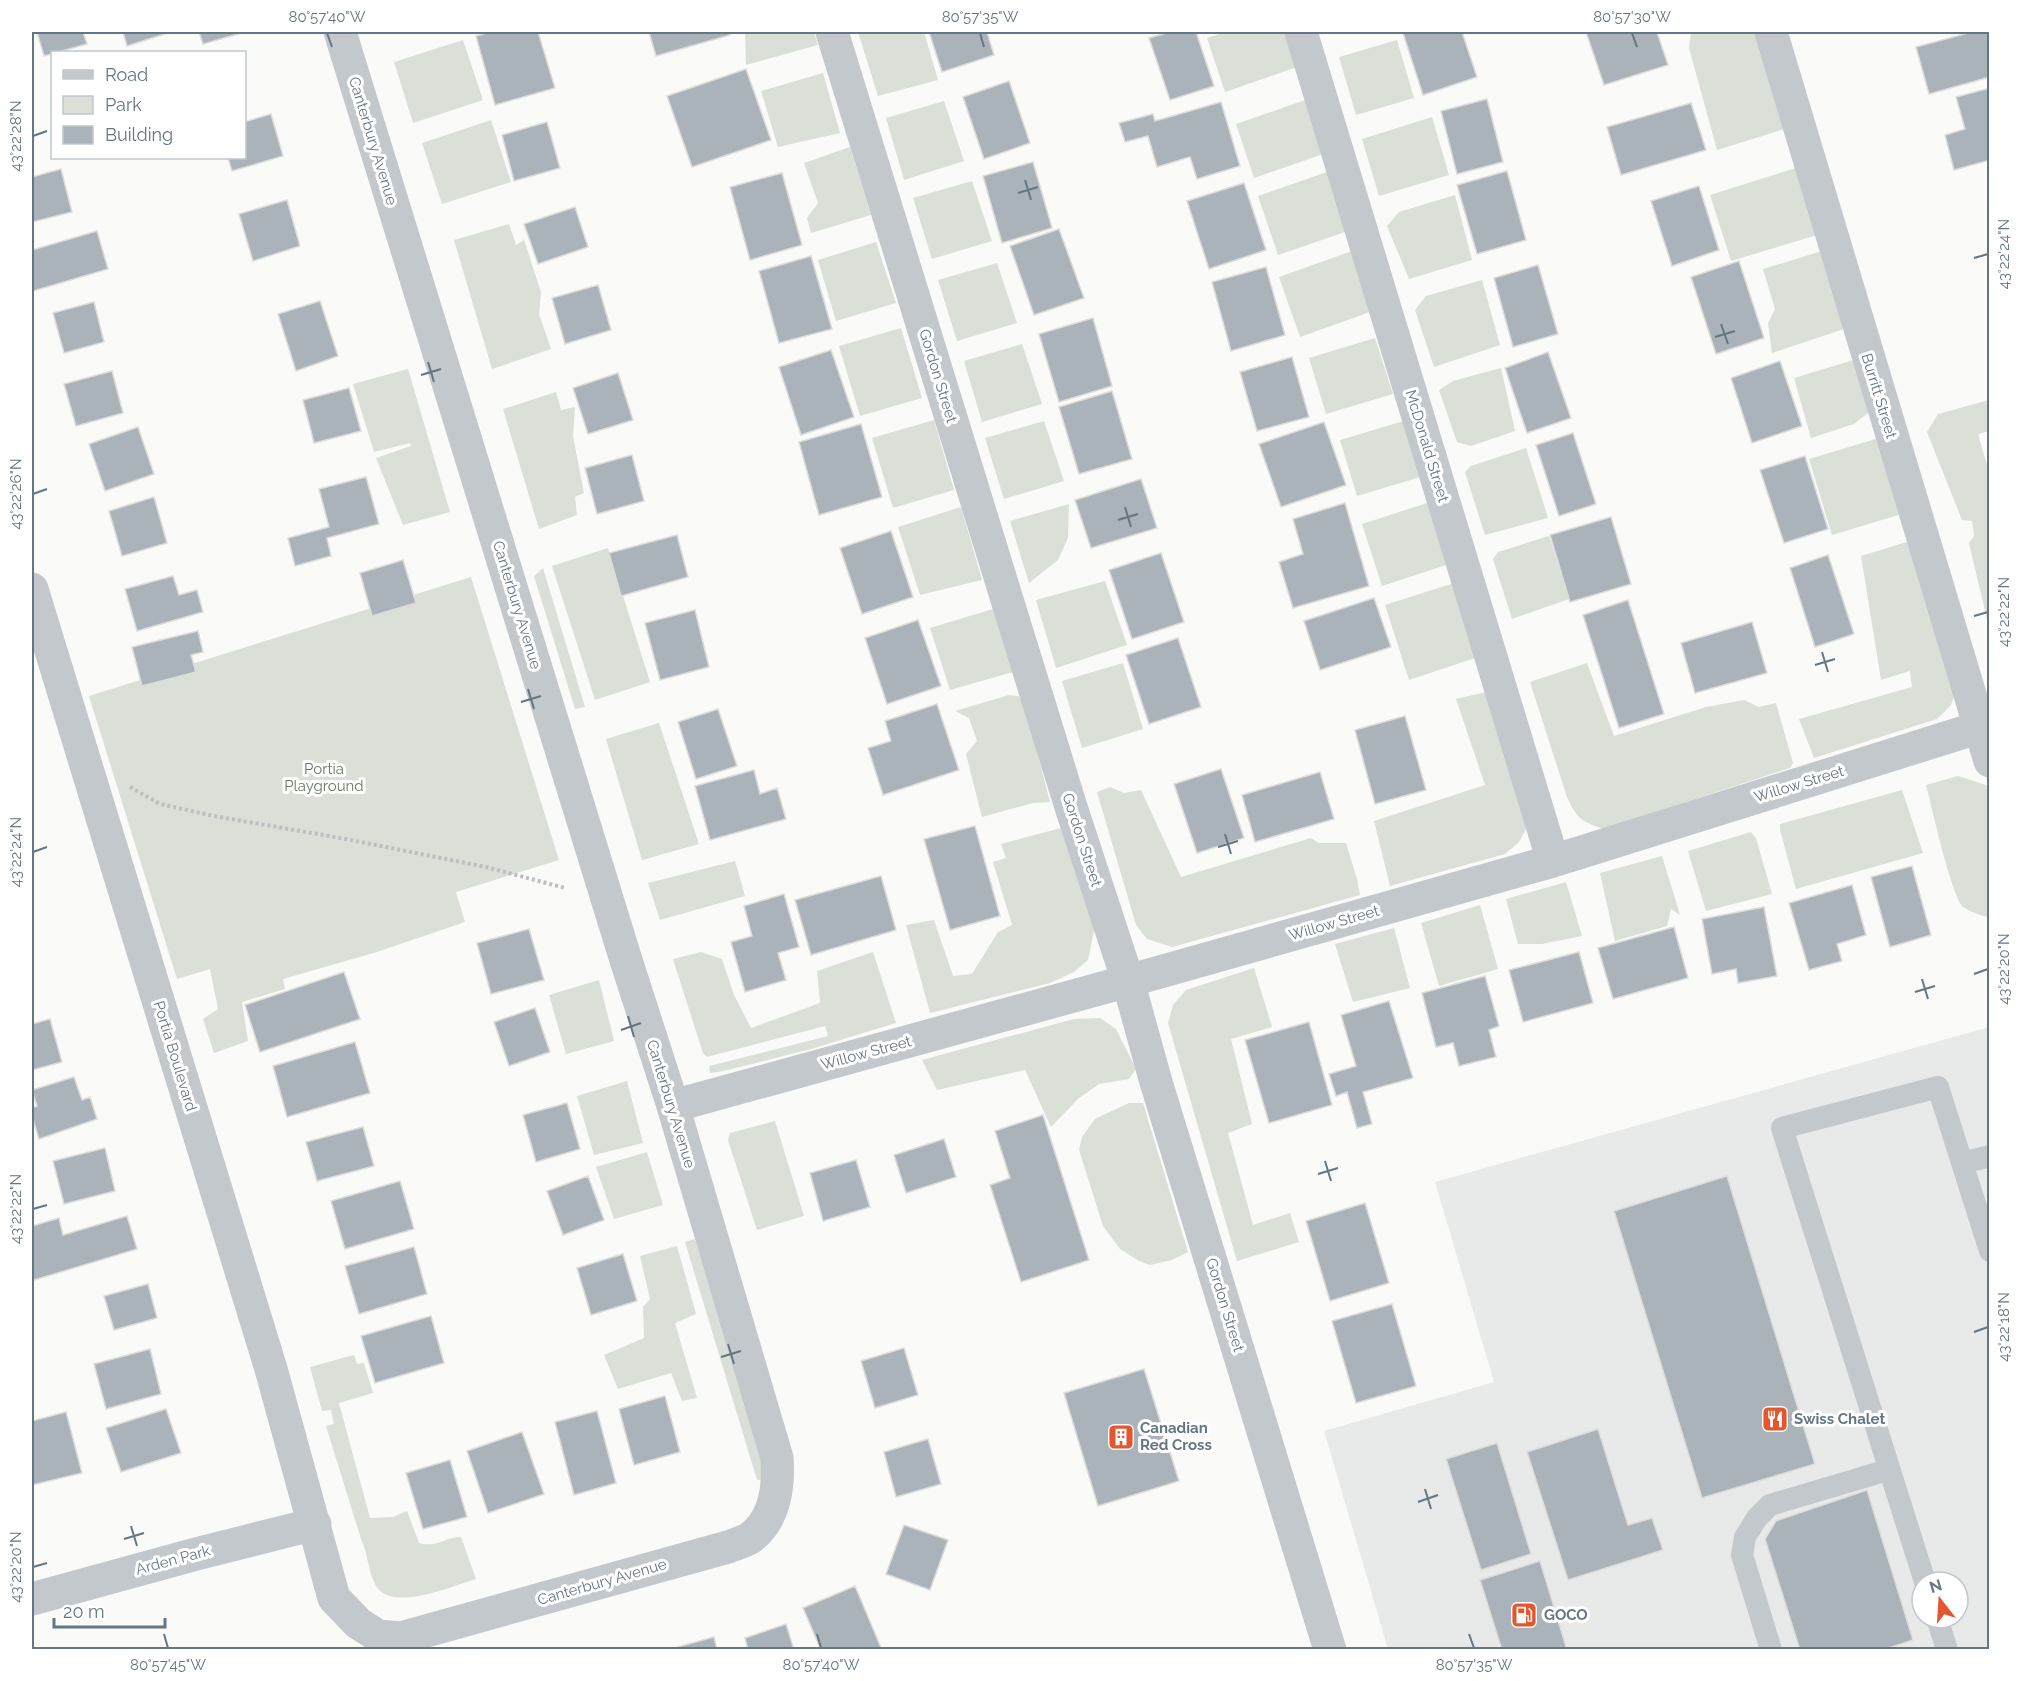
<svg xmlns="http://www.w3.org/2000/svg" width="2021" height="1681" font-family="Raleway,sans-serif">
<rect width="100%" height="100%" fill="#fafaf8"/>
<path fill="#e8e9e9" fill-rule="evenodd" d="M1989,1027V1649H1388L1324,1431L1494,1382L1435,1182ZM1922,1582H1958V1618H1922Z"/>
<path fill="#dadfd7" d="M745,32H814L818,45L746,65Z
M858,32H924L938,80L878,96Z
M1226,32H1285L1297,67L1225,92L1207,38Z
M1691,32H1757L1788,128L1717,150L1689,48Z
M463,40L483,100L413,123L394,62Z
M1397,40L1414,98L1356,115L1339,57Z
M823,73L840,133L778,147L761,91Z
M1308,99L1326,153L1254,178L1236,124Z
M944,101L964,161L904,180L886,118Z
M1432,117L1449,175L1379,196L1362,139Z
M491,120L511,182L442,204L422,143Z
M850,147L871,215L811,233L807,218L818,203L804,163Z
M1799,167L1817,235L1731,261L1710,195Z
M1330,171L1351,230L1278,255L1258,196Z
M972,181L992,241L932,259L913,198Z
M1455,195L1472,260L1409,279L1387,226L1399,212Z
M509,224L516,245L524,240L541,292L539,314L551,349L492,369L454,240Z
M876,242L896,303L836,321L818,260Z
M1825,250L1847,328L1772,353L1768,323L1775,309L1763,269Z
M1352,251L1373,311L1300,337L1279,277Z
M997,263L1017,323L957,341L938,280Z
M1482,280L1500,345L1434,367L1415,310L1426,296Z
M901,328L922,398L860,416L839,346Z
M1375,338L1393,394L1326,414L1309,358Z
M1022,344L1042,404L982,422L964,361Z
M1857,359L1872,410L1854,424L1811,438L1794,378Z
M1501,368L1515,431L1471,446L1457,442L1439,390L1453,381Z
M408,369L450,512L403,525L376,458L411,446L410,443L374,452L353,384Z
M556,392L561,410L575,407L573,436L584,493L575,497L577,515L539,529L503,409Z
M1989,400V431L1978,434L1989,472V628L1969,543L1974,536L1972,521L1962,520L1927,432L1938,414Z
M934,420L954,490L893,508L872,438Z
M1407,420L1424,476L1357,496L1340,440Z
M1044,421L1064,481L1004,499L985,438Z
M1882,437L1905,513L1832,535L1809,459Z
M1526,448L1548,518L1485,535L1465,472L1471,466Z
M1430,502L1449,564L1382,586L1362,524Z
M1069,504L1068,538L1058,560L1029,583L1010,521Z
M961,507L982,580L920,595L898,527Z
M1549,536L1569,599L1512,619L1493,559L1498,552Z
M1913,540L1955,694L1951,705L1937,719L1814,758L1799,719L1912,687L1910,671L1881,680L1861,556Z
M608,548L650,682L595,700L552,566Z
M543,568L585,707L575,709L534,576Z
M471,577L559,860L456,892L465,922L377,952L283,979L285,989L242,1002L248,1041L214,1053L203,1019L218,1009L210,969L177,979L89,696Z
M1105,581L1127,645L1056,668L1036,600Z
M1454,583L1478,657L1409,680L1385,605Z
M993,609L1013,672L950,690L930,628Z
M1123,663L1143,729L1082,748L1062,681Z
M1587,663L1614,736L1706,707L1744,700L1759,707L1776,703L1793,763L1790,768L1603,829C1581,821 1577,819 1567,797L1530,682Z
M1491,691L1528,825L1519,842L1505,854L1390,886L1374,821L1485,785L1456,699Z
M1009,695L1023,697L1050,802L1033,803L982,817L966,754L977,741L969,718L955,711Z
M659,723L699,844L642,860L606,739Z
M1958,776L1986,785L1989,793V917C1982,916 1970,912 1963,907C1951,895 1932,807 1926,785Z
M1110,787L1124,793L1141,790L1181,877L1311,838L1319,843H1346L1357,879L1360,895L1172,947L1147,939L1136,925L1097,792Z
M1902,790L1923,853L1796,889L1780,830V824Z
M1061,828L1095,926L1088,960L1074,972L1050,983L930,1013L906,925L934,920L953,976L972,974L998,932L1012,925L993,862L1006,858L1001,844Z
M1751,832L1756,838L1772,894L1706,911L1688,851Z
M1662,856L1680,915L1671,909L1667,926L1615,941L1600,873Z
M735,861L745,896L660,920L648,883Z
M1566,882L1582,936L1542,944H1518L1506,899Z
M1480,905L1498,969L1439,986L1421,923Z
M1394,928L1410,988L1353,1002L1335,944Z
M701,952L722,959L734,995L751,1028L820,1003L817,971L873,952L896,1023L811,1049L724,1071L710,1073L709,1066L828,1036L825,1026L707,1057L703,1053L673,959Z
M1254,968L1272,1027L1231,1039L1252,1124L1228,1133L1253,1225L1290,1213L1299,1242L1237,1261L1168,1023L1173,1005L1186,990Z
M599,980L614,1041L566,1054L549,995Z
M1100,1018L1116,1029L1136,1069L1129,1079L1099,1084L1079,1098L1051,1127L1025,1070L937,1090L922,1060L1074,1019Z
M627,1081L643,1143L594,1155L577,1096Z
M1129,1103H1143L1188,1252L1172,1260L1150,1265L1139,1261L1120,1249L1103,1226L1079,1150L1082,1137L1095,1119Z
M775,1121L804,1216L757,1230L728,1140L730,1133Z
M647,1152L663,1205L614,1219L596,1167Z
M695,1239L765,1467L764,1479L757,1480L685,1242Z
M677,1246L696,1314L675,1323L697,1398L682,1401L671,1373L618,1389L604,1355L644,1338L643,1307L650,1299L640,1256Z
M354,1355L357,1364L364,1363L373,1393L339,1403L370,1518L393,1517L407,1511L419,1543C438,1548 444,1537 461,1537L476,1579C452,1586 389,1614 375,1584C368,1570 368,1554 361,1539L326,1426L334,1424L331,1410L322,1411L310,1367Z"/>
<path fill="#aab3b9" stroke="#dcdcda" stroke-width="1.5" d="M37,32H83L87,44L44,56Z
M123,32H171L127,46Z
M199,32H245L203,44Z
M490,32H538L555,88L495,105L476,36Z
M649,32H729L730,35L656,56Z
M929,32H987L994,55L942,72Z
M1170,32H1196L1214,86L1170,100L1149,38Z
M1407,32H1462L1477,77L1423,95L1403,33Z
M1586,32H1657L1668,65L1604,85Z
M1972,32H1990V77L1929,94L1916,47Z
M746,69L771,140L692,167L667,96Z
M1009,81L1030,143L984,159L963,97Z
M1990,88V160L1954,170L1945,135L1965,129L1956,97Z
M1487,99L1503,162L1457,174L1441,111Z
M1221,102L1240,166L1197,179L1190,157L1157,167L1148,136L1125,142L1119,123L1153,114L1155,121Z
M1691,103L1706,150L1621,175L1607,127Z
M271,114L283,156L232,171L228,158H244V122Z
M547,122L560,168L514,181L502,135Z
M1033,162L1052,228L1002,243L983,176Z
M61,169L72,212L32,222V177Z
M1507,171L1526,240L1477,254L1457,185Z
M782,173L802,245L750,260L730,187Z
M1244,183L1266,250L1209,269L1187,201Z
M1699,186L1719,250L1672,266L1651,201Z
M287,200L300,246L253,261L239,214Z
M575,207L588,247L538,264L524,224Z
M1059,229L1084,298L1034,315L1010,246Z
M97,231L108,269L33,291L32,250Z
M811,256L832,329L779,343L759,271Z
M1739,261L1764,338L1716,354L1691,277Z
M1538,265L1558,334L1513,347L1494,278Z
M1266,267L1285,335L1231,351L1212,282Z
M598,285L611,330L565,344L552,298Z
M320,301L338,356L296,371L278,314Z
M94,302L104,342L64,353L53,313Z
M1093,318L1112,386L1059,402L1039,334Z
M831,350L854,417L801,435L779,367Z
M1548,352L1571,418L1527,433L1505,368Z
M1292,357L1309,417L1257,431L1240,372Z
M1780,361L1802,426L1752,443L1731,378Z
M112,371L123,413L76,426L64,384Z
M618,373L633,420L588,434L573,388Z
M349,388L361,431L314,443L303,400Z
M1112,391L1132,459L1079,474L1059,407Z
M1324,422L1346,485L1281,507L1259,444Z
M861,424L882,497L819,515L799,442Z
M138,427L154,474L105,491L89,444Z
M1573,433L1596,504L1559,516L1536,445Z
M632,455L644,501L597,514L585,468Z
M1805,456L1828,529L1784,543L1760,470Z
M366,477L379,524L327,538L331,556L295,566L288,538L329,527L319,489Z
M1141,479L1157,528L1091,548L1075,500Z
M154,497L167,543L122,556L109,511Z
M1345,503L1369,586L1293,608L1279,562L1303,554L1293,519Z
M1611,517L1631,584L1570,602L1550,535Z
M891,531L913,597L862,614L840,548Z
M677,535L688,577L621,596L609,553Z
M1161,553L1184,622L1132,639L1109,570Z
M1828,555L1854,634L1815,647L1790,568Z
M403,560L416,603L372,616L360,573Z
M173,576L179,595L197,590L203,612L137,631L125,589Z
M1374,598L1391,647L1320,670L1304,621Z
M1628,600L1664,714L1619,728L1583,615Z
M695,610L709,667L660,680L645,623Z
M918,620L941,686L887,704L865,638Z
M1752,622L1767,673L1695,693L1681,643Z
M198,631L203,652L191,655L196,672L142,686L132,647Z
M1178,638L1201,707L1149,724L1126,655Z
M937,704L959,770L883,795L868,748L891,741L885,721Z
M718,709L737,766L696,779L678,722Z
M1405,716L1426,790L1375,804L1355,730Z
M1221,769L1244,838L1197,853L1174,784Z
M754,770L760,794L777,788L786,819L710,840L695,786Z
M1320,772L1334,819L1255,842L1242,795Z
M975,826L1000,916L950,930L924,839Z
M1912,866L1931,935L1890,947L1871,877Z
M881,876L896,930L811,955L795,900Z
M1852,885L1866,935L1837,944L1842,961L1809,970L1789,903Z
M784,894L799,947L778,953L786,980L745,992L731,942L752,936L744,906Z
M1764,907L1777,976L1738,983L1736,969L1712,974L1702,919Z
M1674,927L1688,978L1613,999L1598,948Z
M529,929L544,980L491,994L477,943Z
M1579,952L1593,1003L1523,1022L1509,970Z
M344,972L360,1019L260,1052L245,1005Z
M1485,976L1499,1026L1489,1030L1496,1057L1459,1066L1453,1043L1436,1047L1422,993Z
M1389,1001L1413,1078L1363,1092L1372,1124L1357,1128L1347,1092L1336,1096L1329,1074L1356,1066L1341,1015Z
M535,1008L550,1052L509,1066L494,1022Z
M50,1019L62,1062L32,1070V1024Z
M1309,1022L1332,1105L1269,1123L1245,1040Z
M355,1042L370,1093L287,1117L273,1066Z
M74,1077L82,1100L90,1097L97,1119L39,1139L32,1116V1108L37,1106L32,1090Z
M567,1103L580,1149L536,1162L523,1115Z
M1043,1115L1089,1260L1021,1282L990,1185L1010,1178L995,1131Z
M363,1127L374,1166L317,1181L306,1142Z
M944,1139L956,1177L906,1193L894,1155Z
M105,1148L115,1191L64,1204L53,1161Z
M856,1160L870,1207L823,1221L810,1173Z
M588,1176L604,1220L563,1235L547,1191Z
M1727,1176L1815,1464L1702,1498L1614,1211Z
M400,1181L414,1229L345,1249L331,1201Z
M1365,1203L1389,1283L1330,1301L1306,1221Z
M127,1216L137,1249L34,1280L32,1272V1226L59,1218L63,1235Z
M414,1247L427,1294L359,1314L345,1266Z
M623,1254L637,1301L591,1315L577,1268Z
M148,1284L157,1318L114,1330L104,1296Z
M1392,1304L1416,1386L1356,1403L1332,1321Z
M431,1316L444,1363L375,1383L361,1336Z
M904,1348L918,1395L875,1408L861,1361Z
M150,1349L161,1394L106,1409L94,1364Z
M1144,1369L1179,1481L1098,1506L1064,1393Z
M665,1396L680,1452L634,1465L619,1409Z
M166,1409L181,1453L121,1472L106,1428Z
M597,1411L616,1483L574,1495L555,1422Z
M66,1412L82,1473L32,1485V1421Z
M1598,1429L1628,1525L1652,1518L1663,1550L1568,1580L1527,1452Z
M522,1432L544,1494L488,1513L467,1451Z
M928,1439L941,1484L896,1497L884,1452Z
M1497,1443L1531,1554L1481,1570L1446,1459Z
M450,1460L467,1517L423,1529L406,1473Z
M1867,1490L1913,1640L1883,1650H1800L1765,1539L1776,1521Z
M904,1525L948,1540L930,1590L886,1574Z
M1540,1561L1567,1650H1502L1480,1580Z
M855,1586L882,1650H821L803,1608Z
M786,1624L794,1650H748L745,1638Z
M714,1637L717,1650H674V1648Z"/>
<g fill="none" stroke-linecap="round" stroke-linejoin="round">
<path stroke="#bbbfc2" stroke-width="4" stroke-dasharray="3 3" stroke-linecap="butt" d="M130,787L160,804L214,816L346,839L486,867L565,888"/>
<path stroke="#c3c8cc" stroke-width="22" d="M1963,1163L1990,1156
M1925,1582L1782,1128L1938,1087L1990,1251
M1937,1618L1947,1650
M1771,1650L1742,1555L1745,1537L1757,1518L1770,1505L1888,1470"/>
<path stroke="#c3c8cc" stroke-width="33" d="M832,32L1071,807L1128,981L1156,1082L1330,1650
M1301,32L1553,861
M32,589L271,1369L334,1598L358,1623L378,1636L401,1638L728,1547C735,1544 744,1542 750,1538C775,1520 779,1486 777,1458L673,1106L625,957L340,32
M673,1106L1128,981L1553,861L1990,724
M32,1599L196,1554L315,1524"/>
<path stroke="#c3c8cc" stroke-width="33" d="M1771,32L1990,761"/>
</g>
<path fill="none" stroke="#657683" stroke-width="2" d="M327,33L332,47M980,33L984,47M1632,33L1637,47M33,136L47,131M1025,180L1031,200M1018,193L1038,187M1974,258L1988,254M1721,324L1728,344M1715,337L1735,331M428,362L434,382M421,375L441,369M33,494L47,489M1125,507L1131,527M1118,520L1138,514M1974,616L1988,612M1822,652L1828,672M1815,665L1835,659M528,689L534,709M521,702L541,696M1225,834L1231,854M1218,847L1238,841M33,852L47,847M1974,974L1988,969M1922,979L1928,999M1915,992L1935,986M628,1016L634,1037M621,1030L641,1023M1325,1161L1331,1181M1318,1174L1338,1168M33,1209L47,1205M1974,1332L1988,1327M728,1344L734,1364M721,1357L741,1351M1425,1489L1431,1509M1418,1502L1438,1495M131,1526L137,1546M124,1539L144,1533M33,1567L47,1563M164,1634L168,1648M817,1634L821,1648M1469,1634L1474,1648"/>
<defs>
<symbol id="restaurant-square" viewBox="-11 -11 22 22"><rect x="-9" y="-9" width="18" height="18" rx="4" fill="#e4572e" stroke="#fff"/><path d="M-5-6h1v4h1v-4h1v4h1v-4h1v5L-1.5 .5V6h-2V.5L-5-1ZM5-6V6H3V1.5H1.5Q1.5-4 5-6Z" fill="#fff"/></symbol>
<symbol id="building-square" viewBox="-11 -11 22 22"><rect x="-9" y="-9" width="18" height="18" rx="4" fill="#e4572e" stroke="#fff"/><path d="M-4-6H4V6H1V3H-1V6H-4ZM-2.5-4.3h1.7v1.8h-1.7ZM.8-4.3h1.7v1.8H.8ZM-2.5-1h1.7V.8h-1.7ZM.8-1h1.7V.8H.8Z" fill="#fff"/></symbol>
<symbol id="fuel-square" viewBox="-11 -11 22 22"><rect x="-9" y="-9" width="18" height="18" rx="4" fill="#e4572e" stroke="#fff"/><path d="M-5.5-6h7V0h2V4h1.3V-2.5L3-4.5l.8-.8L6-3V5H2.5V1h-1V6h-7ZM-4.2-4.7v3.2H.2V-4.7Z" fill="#fff"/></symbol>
</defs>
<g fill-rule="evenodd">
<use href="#restaurant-square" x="1760" y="1404" width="30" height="30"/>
<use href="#building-square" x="1106" y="1422" width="30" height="30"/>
<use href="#fuel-square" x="1509" y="1600" width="30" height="30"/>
</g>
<g text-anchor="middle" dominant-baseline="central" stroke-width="6" stroke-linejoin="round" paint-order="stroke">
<g font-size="15" fill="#657683" stroke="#fff">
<text transform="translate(373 141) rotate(73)">Canterbury Avenue</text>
<text transform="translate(938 376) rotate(73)">Gordon Street</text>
<text transform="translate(1879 396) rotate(73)">Burritt Street</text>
<text transform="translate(1427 446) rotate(73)">McDonald Street</text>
<text transform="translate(517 605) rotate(73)">Canterbury Avenue</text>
<text transform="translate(1799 784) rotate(-17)">Willow Street</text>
<text transform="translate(1082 840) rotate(72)">Gordon Street</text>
<text transform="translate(1334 923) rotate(-16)">Willow Street</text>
<text transform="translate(866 1053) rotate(-15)">Willow Street</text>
<text transform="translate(175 1056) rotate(73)">Portia Boulevard</text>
<text transform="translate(671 1104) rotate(73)">Canterbury Avenue</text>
<text transform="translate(1225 1305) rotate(73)">Gordon Street</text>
<text transform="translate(173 1560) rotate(-15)">Arden Park</text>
<text transform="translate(602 1582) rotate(-16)">Canterbury Avenue</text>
</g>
<g font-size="15" fill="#687a64" stroke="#fff">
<text x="324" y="769">Portia<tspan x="324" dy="17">Playground</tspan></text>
</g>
<g font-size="15" font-weight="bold" fill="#657683" stroke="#fff" text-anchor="start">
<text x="1794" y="1419">Swiss Chalet</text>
<text x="1140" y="1428">Canadian<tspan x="1140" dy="17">Red Cross</tspan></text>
<text x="1544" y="1615">GOCO</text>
</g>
</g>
<rect width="2021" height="1681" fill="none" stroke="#ffffff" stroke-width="66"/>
<rect x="51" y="51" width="195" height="108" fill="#ffffff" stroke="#c1c8cd" stroke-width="1.5"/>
<rect x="63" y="70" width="30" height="9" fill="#c3c8cc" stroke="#c1c8cd" stroke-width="1.5"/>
<text x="105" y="81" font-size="18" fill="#657683">Road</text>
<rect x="63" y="96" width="30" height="18" fill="#dadfd7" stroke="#c1c8cd" stroke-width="1.5"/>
<text x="105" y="111" font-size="18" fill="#657683">Park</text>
<rect x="63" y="126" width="30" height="18" fill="#aab3b9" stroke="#c1c8cd" stroke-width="1.5"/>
<text x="105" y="141" font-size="18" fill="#657683">Building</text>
<g transform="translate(1940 1600) rotate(343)"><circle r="28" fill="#ffffff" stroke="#c1c8cd" stroke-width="1.5"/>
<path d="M0-4.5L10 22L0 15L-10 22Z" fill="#e4572e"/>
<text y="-9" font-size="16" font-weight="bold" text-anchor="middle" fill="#657683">N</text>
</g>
<path d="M54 1618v9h111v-9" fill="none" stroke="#657683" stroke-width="3"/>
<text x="63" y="1618" font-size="18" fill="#657683" stroke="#ffffff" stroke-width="4.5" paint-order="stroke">20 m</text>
<rect x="33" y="33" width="1955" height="1615" fill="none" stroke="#657683" stroke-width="2"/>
<g font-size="15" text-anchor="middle" fill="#657683">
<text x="327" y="22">80°57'40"W</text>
<text x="980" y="22">80°57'35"W</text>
<text x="1632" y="22">80°57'30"W</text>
<text transform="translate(16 136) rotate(-90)" y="5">43°22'28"N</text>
<text transform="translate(2004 254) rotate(-90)" y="5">43°22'24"N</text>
<text transform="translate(16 494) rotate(-90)" y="5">43°22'26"N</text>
<text transform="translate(2004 612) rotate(-90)" y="5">43°22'22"N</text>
<text transform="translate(16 852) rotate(-90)" y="5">43°22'24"N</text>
<text transform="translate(2004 969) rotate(-90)" y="5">43°22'20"N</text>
<text transform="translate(16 1209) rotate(-90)" y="5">43°22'22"N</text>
<text transform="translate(2004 1327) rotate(-90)" y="5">43°22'18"N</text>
<text transform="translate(16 1567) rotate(-90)" y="5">43°22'20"N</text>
<text x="168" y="1670">80°57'45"W</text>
<text x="821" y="1670">80°57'40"W</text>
<text x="1474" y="1670">80°57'35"W</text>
</g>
</svg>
